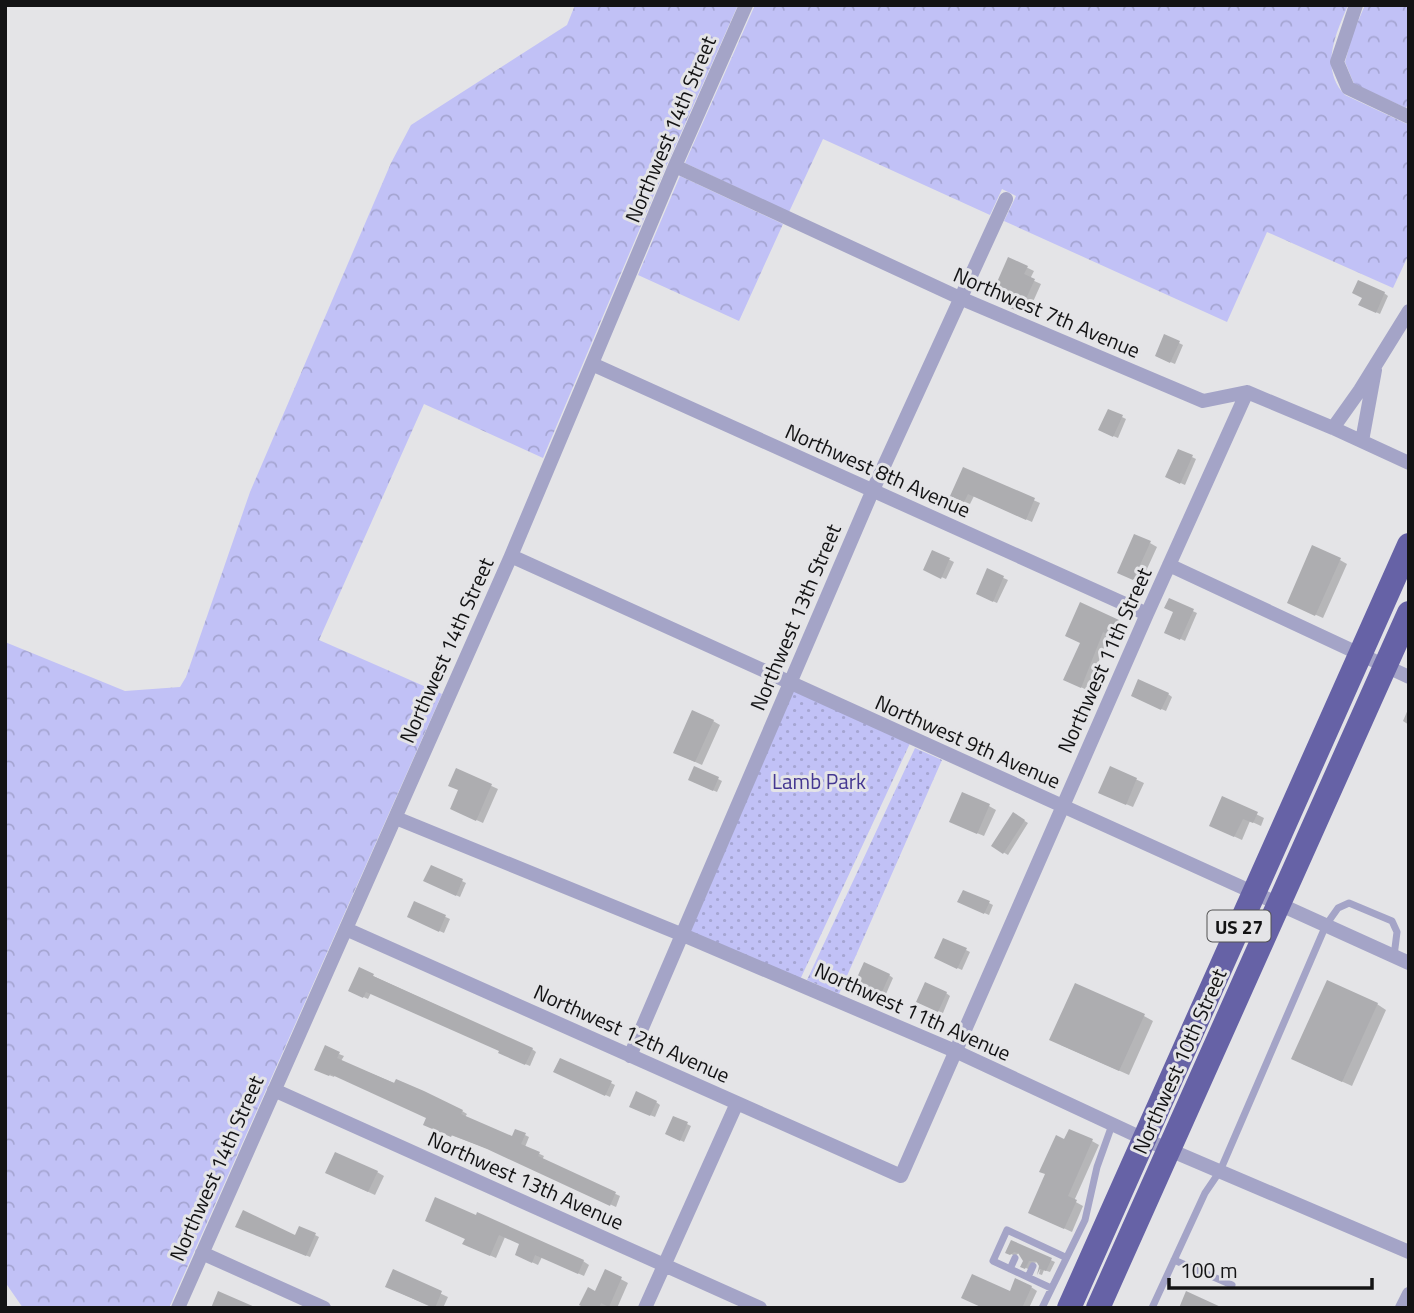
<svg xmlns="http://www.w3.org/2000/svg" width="1414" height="1313" font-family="'Titillium Web',sans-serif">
<defs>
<pattern id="green-dots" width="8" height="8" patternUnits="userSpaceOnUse" patternTransform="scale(1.75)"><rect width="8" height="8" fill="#c1c1f6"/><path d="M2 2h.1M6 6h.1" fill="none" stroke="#a5a5d2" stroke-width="1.8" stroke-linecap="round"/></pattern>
<pattern id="forest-crowns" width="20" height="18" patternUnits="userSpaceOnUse" patternTransform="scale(1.75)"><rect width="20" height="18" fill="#c1c1f6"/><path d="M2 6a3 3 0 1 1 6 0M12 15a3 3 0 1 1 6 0" fill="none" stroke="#a5a5d2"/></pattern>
</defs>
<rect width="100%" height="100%" fill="#e4e4e7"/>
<path fill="url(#green-dots)" d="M789,684L912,739L798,984L683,935Z
M915,748L942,760L839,994L807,980Z"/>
<path fill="url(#forest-crowns)" d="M575,5H738L665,169L543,458L424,404L319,640L442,694L169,1308H23L5,1282V642L125,691L180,687L186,677L250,492L391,163L411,125L567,25Z
M755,5H1348C1336,34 1319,68 1345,95L1409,125V254L1393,288L1267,232L1227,322L1004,221L1016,196L1002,189L990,215L823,139L789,212L685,163Z
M1365,5H1409V100L1406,108L1354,84L1345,62L1353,33Z
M680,176L783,224L739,321L638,275Z"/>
<path fill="#0003" d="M1009,259L1034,271L1030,279L1041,284L1027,315L1019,311Z
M1384,293L1388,296L1380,314L1365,307L1364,297Z
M1165,336L1183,345L1175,364L1161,358Z
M1122,417L1126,419L1118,438L1104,432Z
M1192,457L1196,459L1185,485L1172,479Z
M964,469L1040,503L1032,522L974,496L970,504L958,499Z
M1150,543L1157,547L1141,582L1126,576Z
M933,552L954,562L946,579L930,572Z
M1340,560L1347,564L1323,618L1296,606Z
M988,571L1008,580L997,603L982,596Z
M1169,600L1197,613L1185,641L1171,634L1175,612Z
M1119,621L1124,625L1119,638L1110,634L1087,690L1072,683L1082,643Z
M1168,694L1172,697L1166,711L1137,698Z
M1409,707V725L1403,721Z
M713,721L720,725L702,765L682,756Z
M1111,768L1144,783L1133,807L1107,796Z
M457,770L498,789L483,823L459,812L460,790Z
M718,779L722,781L717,792L694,782Z
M1223,798L1264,818L1261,826L1250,821L1242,840L1218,829Z
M989,806L996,810L984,836L958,825Z
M1013,814L1028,823L1008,855L993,846Z
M462,881L466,883L460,897L430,883Z
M415,903L450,919L444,933L413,919Z
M989,903L993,905L989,915L964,904Z
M966,950L970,952L962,970L940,960Z
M360,970L532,1049L536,1052L530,1066L504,1055L501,1051L371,993L368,999L355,993Z
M889,975L893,978L886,994L862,984Z
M946,993L950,996L943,1013L922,1004Z
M1377,1004L1386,1010L1352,1086L1303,1064Z
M1144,1016L1153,1021L1129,1075L1061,1045Z
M339,1054L344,1056L341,1061L462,1111L467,1114L465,1117L513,1139L525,1135L529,1137L525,1147L544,1156L542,1160L620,1196L616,1207L494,1151L429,1127L428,1118L335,1075L334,1077L321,1072Z
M560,1074L611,1083L615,1085L610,1097Z
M656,1102L660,1105L655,1117L635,1109Z
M687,1124L691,1126L684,1142L671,1136Z
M1065,1141H1092L1099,1145L1074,1201L1083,1206L1072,1232L1037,1216L1047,1174Z
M377,1172L384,1176L375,1195L334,1176Z
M436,1199L583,1261L589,1265L584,1276L542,1257L538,1265L523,1258L521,1244L505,1237L496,1258L471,1247Z
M242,1229L296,1237L315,1235L319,1237L310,1257Z
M1012,1242L1055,1262L1050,1272L1044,1270L1042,1275L1039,1274L1041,1266L1039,1262L1033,1263L1030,1270L1022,1266L1025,1261L1019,1253L1015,1256L1007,1252Z
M606,1271L628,1283L617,1308L608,1306L607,1308H588Z
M394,1272L448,1297L443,1308H433L394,1290Z
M1031,1287L1037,1291L1029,1308H985L1010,1293Z"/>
<path fill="#adadb0" d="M1008,257L1028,266L1024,274L1035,279L1020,312L1010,308L1014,298L994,289Z
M1358,280L1385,292L1376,313L1358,305L1362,298L1352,293Z
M1164,334L1180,341L1170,363L1155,356Z
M1108,409L1123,415L1113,437L1098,430Z
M1178,449L1193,455L1180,484L1165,477Z
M963,467L1035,498L1026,520L968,494L964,502L950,496Z
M1134,534L1151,541L1133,580L1117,573Z
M1312,545L1341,558L1315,616L1287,603Z
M932,550L950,558L941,579L923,570Z
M987,568L1004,576L993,602L976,594Z
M1169,598L1194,609L1180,640L1164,633L1173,612L1164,608Z
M1080,602L1119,620L1112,636L1103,632L1081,688L1063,680L1080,643L1065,636Z
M1138,679L1169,693L1161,710L1131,696Z
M692,710L714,720L695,762L673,753Z
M694,766L719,777L713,791L688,780Z
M1110,766L1137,778L1126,805L1098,793Z
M456,768L492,784L476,821L450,809L458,790L448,786Z
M962,792L990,804L977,834L949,822Z
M1222,796L1258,812L1253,823L1243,819L1234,837L1209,826Z
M1013,812L1025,820L1003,854L991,846Z
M431,865L463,879L456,896L423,881Z
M963,890L990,901L984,914L957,902Z
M414,901L446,915L439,932L407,917Z
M943,938L967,948L957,969L934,958Z
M864,962L890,974L881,994L855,982Z
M359,967L374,974L373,976L533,1048L525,1065L498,1053L499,1051L366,992L363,998L348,991Z
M1327,980L1378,1003L1342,1082L1291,1059Z
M925,982L947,992L938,1012L916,1002Z
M1075,983L1145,1014L1119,1071L1049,1040Z
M325,1045L340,1052L337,1058L394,1083L396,1079L424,1091L463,1110L461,1114L512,1136L515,1129L526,1133L521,1144L540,1152L538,1156L616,1192L610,1206L487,1149L452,1135L451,1137L423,1125L426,1118L330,1074L329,1076L314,1070Z
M560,1058L612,1081L605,1096L553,1072Z
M636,1091L657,1101L650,1116L629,1107Z
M673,1116L688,1122L680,1141L665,1134Z
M1069,1129L1093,1139L1068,1196L1077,1200L1064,1229L1028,1213L1045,1174L1039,1172L1056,1135L1064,1139Z
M335,1152L378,1171L368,1192L325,1173Z
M435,1197L476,1215L477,1212L584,1260L578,1274L535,1255L532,1263L515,1255L519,1244L499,1235L490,1256L462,1244L465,1239L425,1221Z
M243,1210L295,1235L299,1226L316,1233L306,1256L235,1227Z
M1011,1240L1052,1258L1046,1271L1040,1269L1037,1275L1039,1266L1036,1261H1029L1025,1269L1020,1267L1023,1261L1018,1253L1014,1252L1010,1255L1005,1253Z
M393,1269L442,1291L435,1308L385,1287Z
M605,1269L622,1277L609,1307L601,1303L599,1308H585L579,1305L588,1287L595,1291Z
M972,1274L1010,1291L1015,1278L1032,1286L1022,1308H983L961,1298Z
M218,1291L257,1308H211Z
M1186,1291L1223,1308H1179Z"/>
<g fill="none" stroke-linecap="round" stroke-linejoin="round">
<path stroke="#a4a4c7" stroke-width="7" d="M1174,1260L1232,1285
M1010,1269L1015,1258
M1028,1277L1033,1266
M1051,1288L993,1261L1007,1230L1065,1257
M1042,1308L1085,1220L1097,1167L1112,1125
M1152,1308L1205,1193L1220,1171L1326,925L1338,908L1349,903L1392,921L1397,932L1394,956"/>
<path stroke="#a4a4c7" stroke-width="14" d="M1356,5L1337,62L1348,88L1409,117
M675,166L960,298L1203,401L1247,392L1333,428L1409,463
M592,364L1147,614
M1333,428L1360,390L1409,311
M1362,441L1375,370
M511,556L1409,963
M1169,565L1409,677
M396,818L683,935L955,1051L1144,1139L1409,1252
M346,929L901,1176L1147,614L1247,392
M630,1056L872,492L1006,199
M274,1090L760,1308
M202,1253L324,1308
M178,1308L511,556L675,166L746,5
M645,1308L737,1103
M1402,1308L1409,1294"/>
<path stroke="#6662a6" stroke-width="24" d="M1069,1308L1409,545
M1098,1308L1409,613"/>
</g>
<g text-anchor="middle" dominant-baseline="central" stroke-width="6" stroke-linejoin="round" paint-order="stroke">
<rect fill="#e4e4e7" stroke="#525253" stroke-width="2" x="1207.5" y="910.5" width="63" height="31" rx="5"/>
<g font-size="19" font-weight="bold" fill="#131314">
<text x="1239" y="926">US 27</text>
</g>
<g font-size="21" fill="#131314" stroke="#e4e4e7">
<text transform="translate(670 129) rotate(-67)">Northwest 14th Street</text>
<text transform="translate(1047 312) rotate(23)">Northwest 7th Avenue</text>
<text transform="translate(878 470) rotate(24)">Northwest 8th Avenue</text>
<text transform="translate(795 617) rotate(-67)">Northwest 13th Street</text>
<text transform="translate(446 650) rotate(-66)">Northwest 14th Street</text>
<text transform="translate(1104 660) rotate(-66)">Northwest 11th Street</text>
<text transform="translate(968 741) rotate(24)">Northwest 9th Avenue</text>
<text transform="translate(913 1011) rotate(24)">Northwest 11th Avenue</text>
<text transform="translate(632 1033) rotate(24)">Northwest 12th Avenue</text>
<text transform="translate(1179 1061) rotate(-66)">Northwest 10th Street</text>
<text transform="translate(216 1168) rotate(-66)">Northwest 14th Street</text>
<text transform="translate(526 1180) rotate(24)">Northwest 13th Avenue</text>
</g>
<g font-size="21" fill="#443791" stroke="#e4e4e7">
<text x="819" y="781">Lamb Park</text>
</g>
</g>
<rect width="1414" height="1313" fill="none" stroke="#131314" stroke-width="14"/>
<path d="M1169 1278v10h203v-10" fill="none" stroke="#131314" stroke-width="3.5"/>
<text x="1180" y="1278" font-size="21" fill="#131314" stroke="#e4e4e7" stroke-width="5" paint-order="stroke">100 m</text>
</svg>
